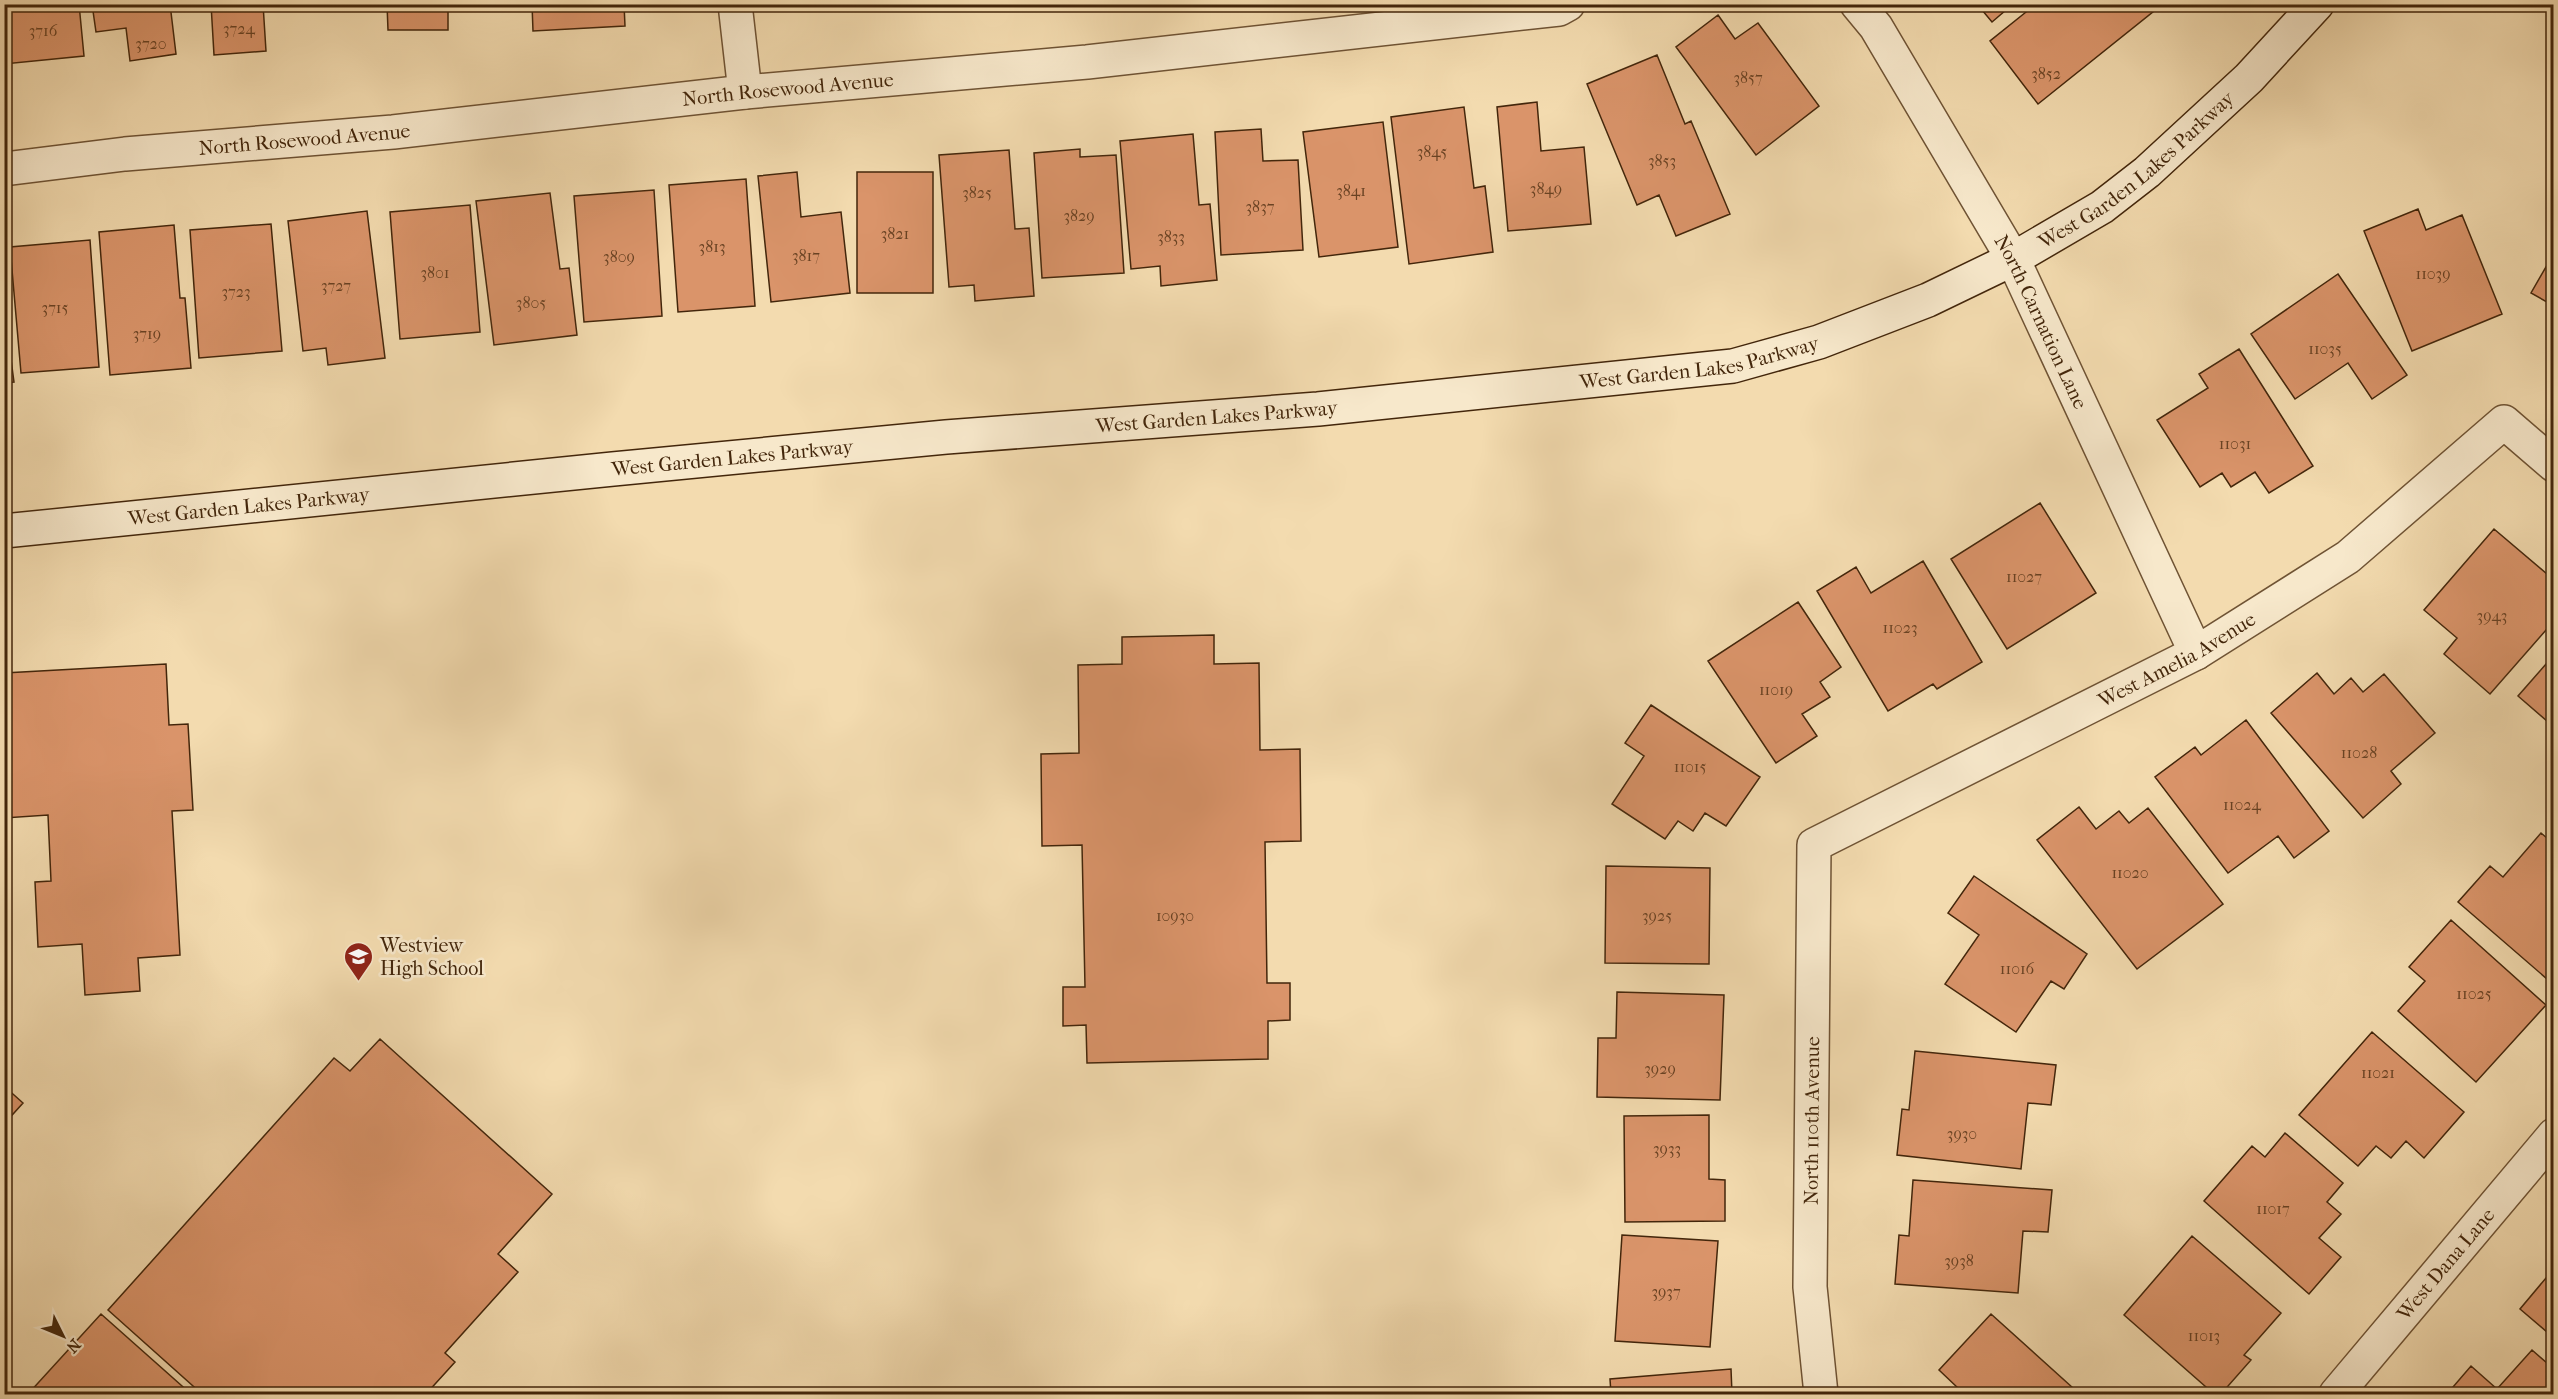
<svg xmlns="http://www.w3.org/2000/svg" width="2558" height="1399" font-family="'IM FELL French Canon',serif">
<rect width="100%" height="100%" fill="#f3dbaf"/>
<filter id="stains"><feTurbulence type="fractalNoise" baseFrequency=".00333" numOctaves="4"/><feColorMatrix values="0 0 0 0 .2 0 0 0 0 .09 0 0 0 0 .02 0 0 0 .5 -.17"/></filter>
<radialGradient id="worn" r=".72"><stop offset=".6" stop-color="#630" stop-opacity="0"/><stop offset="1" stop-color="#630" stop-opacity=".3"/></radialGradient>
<path fill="#da946a" stroke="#43260b" stroke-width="1.5" d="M4,4H79L84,56L4,64Z
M92,4H170L176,54L130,61L126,28L96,32Z
M211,4H263L266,51L214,55Z
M387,4H448V30H388Z
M532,4H624L625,26L533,31Z
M836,4H883L837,9Z
M1977,4H2013L1992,22Z
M2036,4H2149L2154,11L2038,104L1990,41Z
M1718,15L1735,39L1758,23L1819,106L1756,155L1676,47Z
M1657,55L1685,124L1691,121L1730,214L1676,236L1659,195L1637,205L1587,84Z
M1537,102L1541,151L1584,147L1591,224L1508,231L1497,107Z
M1464,107L1474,188L1485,186L1493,252L1409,264L1391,117Z
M1383,122L1398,247L1319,257L1303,132Z
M1261,129L1263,161L1298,160L1303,250L1221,255L1215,132Z
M1193,134L1199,205L1210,204L1217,280L1161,286L1160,266L1131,269L1120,141Z
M1080,149V157L1116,155L1124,273L1042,278L1034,153Z
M1009,150L1015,229L1029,228L1034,296L975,301L974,285L949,287L939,155Z
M797,172L801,217L841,212L850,293L771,302L758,176Z
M857,172H933V293H857Z
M746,179L755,306L678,312L669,185Z
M654,190L662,316L584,322L574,196Z
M550,193L560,269L569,268L577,335L494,345L476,201Z
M470,205L480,332L400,339L390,212Z
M2418,209L2426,230L2462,215L2502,314L2412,351L2364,231Z
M367,211L385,358L328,365L326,348L303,351L288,221Z
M271,224L282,351L199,358L190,230Z
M174,225L180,298H185L191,368L110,375L99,232Z
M90,240L99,367L21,373L10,247Z
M2554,253V306L2531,293Z
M2338,274L2407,375L2372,399L2348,363L2295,399L2251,334Z
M4,307L14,382L4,383Z
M2239,349L2313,466L2269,493L2255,472L2231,487L2222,473L2200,487L2157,420L2208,388L2199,374Z
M2040,503L2096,593L2007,649L1951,559Z
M2494,529L2554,580V621L2490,694L2444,654L2457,638L2424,610Z
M1923,561L1982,662L1937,689L1933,684L1888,711L1817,591L1856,567L1871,593Z
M1798,602L1841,667L1820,682L1830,697L1802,714L1817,736L1776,763L1708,661Z
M1214,635V664L1259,663L1260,750L1300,749L1301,841L1265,842L1267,983H1290V1020L1268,1021V1059L1087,1063L1086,1025L1063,1026V987H1085L1082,845L1042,846L1041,754L1079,753L1078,665L1122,664V637Z
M2554,655V727L2518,696Z
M166,664L169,725L188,724L193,810L172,811L180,955L138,958L140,991L85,995L82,944L38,947L35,882L51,881L48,815L4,818V673Z
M2317,673L2334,694L2351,678L2363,692L2384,674L2435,733L2391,771L2401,784L2363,818L2271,713Z
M1651,705L1760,777L1726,826L1705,813L1693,831L1678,821L1665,839L1612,804L1644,756L1625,743Z
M2246,720L2329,831L2294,858L2278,836L2228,873L2155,777L2195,747L2201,755Z
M2079,807L2096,829L2119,811L2129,823L2148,808L2223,904L2137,969L2037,840Z
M2541,833L2554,844V985L2458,902L2490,866L2503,877Z
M1606,866L1710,868L1709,964L1605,963Z
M1974,876L2087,954L2064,989L2051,981L2016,1032L1945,984L1979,935L1948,913Z
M2451,920L2546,1005L2476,1082L2398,1011L2425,981L2409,967Z
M1617,992L1724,995L1720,1100L1597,1097L1598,1038H1616Z
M2372,1032L2464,1112L2424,1158L2406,1141L2391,1158L2376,1146L2358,1166L2299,1115Z
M380,1039L552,1194L498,1254L518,1272L445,1353L455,1362L426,1394H202L108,1310L334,1058L350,1071Z
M1915,1051L2056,1065L2051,1105L2028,1103L2021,1169L1897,1155L1902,1109L1909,1110Z
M4,1086L23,1103L4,1124Z
M1709,1115V1179L1725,1180V1221L1625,1222L1624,1116Z
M2285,1133L2343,1183L2327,1202L2341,1214L2319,1238L2341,1257L2309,1294L2204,1201L2252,1146L2265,1157Z
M1913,1180L2052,1190L2048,1232L2023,1231L2018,1293L1895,1284L1899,1235L1909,1236Z
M1622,1235L1718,1241L1710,1347L1615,1341Z
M2192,1236L2281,1313L2244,1355L2251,1360L2221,1394H2214L2124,1315Z
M2551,1272L2554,1275V1338L2520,1309Z
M101,1314L191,1394H28Z
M1991,1314L2073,1388L2067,1394H1954L1959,1389L1939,1370Z
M2532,1350L2554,1369V1394H2447L2471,1366L2497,1389Z
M1731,1369L1732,1394H1611L1610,1379Z"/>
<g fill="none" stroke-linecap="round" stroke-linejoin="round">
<defs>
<g id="street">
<path d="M735,4L745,92"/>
<path id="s1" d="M1857,4L1876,27L2013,259L2196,653"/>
<path id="s2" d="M4,169L125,154L393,132L745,92L1087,62L1559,9L1568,4"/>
<path id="s3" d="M1821,1394L1810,1287L1814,845L2196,653L2348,557L2504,422L2554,465"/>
<path id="s4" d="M2336,1394L2554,1135"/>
</g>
<g id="secondary">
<path id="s5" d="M4,531L613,469L946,437L1318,409L1733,366L1819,342L1928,300L2013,259L2102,207L2147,172L2249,78L2317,4"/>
</g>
</defs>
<use href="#street" stroke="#6f5334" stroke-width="36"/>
<use href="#secondary" stroke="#43260b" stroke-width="36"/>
<use href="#street" stroke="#f7e8cb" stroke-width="33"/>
<use href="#secondary" stroke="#f7e8cb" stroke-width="33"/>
</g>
<defs>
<symbol id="school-pin" viewBox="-11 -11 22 30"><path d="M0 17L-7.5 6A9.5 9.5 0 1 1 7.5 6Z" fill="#8f2418" stroke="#f7e8cb"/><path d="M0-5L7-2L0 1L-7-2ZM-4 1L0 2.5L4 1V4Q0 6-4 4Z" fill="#fff"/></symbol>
</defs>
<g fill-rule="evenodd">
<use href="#school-pin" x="342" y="940" width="33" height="45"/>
</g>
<g text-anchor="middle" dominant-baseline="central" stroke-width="5" stroke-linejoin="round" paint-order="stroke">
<g font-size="16" fill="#694223">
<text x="239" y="28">3724</text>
<text x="43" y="30">3716</text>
<text x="151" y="43">3720</text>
<text x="2046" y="73">3852</text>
<text x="1748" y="77">3857</text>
<text x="1432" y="151">3845</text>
<text x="1662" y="160">3853</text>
<text x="1546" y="188">3849</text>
<text x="1351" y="190">3841</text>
<text x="977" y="192">3825</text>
<text x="1260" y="206">3837</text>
<text x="1079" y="215">3829</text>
<text x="895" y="233">3821</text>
<text x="1171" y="236">3833</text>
<text x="712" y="246">3813</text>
<text x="806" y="255">3817</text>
<text x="619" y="256">3809</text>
<text x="435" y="272">3801</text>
<text x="2433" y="273">11039</text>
<text x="336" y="285">3727</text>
<text x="236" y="291">3723</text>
<text x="531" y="302">3805</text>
<text x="55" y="307">3715</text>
<text x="147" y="333">3719</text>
<text x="2325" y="348">11035</text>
<text x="2235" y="443">11031</text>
<text x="2024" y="576">11027</text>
<text x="2492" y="615">3943</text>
<text x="1900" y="627">11023</text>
<text x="1776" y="689">11019</text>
<text x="2359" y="752">11028</text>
<text x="1690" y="766">11015</text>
<text x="2242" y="804">11024</text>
<text x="2130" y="872">11020</text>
<text x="1175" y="915">10930</text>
<text x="1657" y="915">3925</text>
<text x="2017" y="968">11016</text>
<text x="2474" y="993">11025</text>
<text x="1660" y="1068">3929</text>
<text x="2378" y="1072">11021</text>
<text x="1962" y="1133">3930</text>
<text x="1667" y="1148">3933</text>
<text x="2273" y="1208">11017</text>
<text x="1959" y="1260">3938</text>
<text x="1666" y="1291">3937</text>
<text x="2204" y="1335">11013</text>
</g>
<g font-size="20" fill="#43260b" stroke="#f7e8cb">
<text stroke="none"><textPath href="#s2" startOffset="788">North Rosewood Avenue</textPath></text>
<text stroke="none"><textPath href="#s2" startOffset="302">North Rosewood Avenue</textPath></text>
<text stroke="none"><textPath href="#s5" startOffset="2190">West Garden Lakes Parkway</textPath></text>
<text stroke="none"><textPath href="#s1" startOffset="368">North Carnation Lane</textPath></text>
<text stroke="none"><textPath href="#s5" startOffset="1704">West Garden Lakes Parkway</textPath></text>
<text stroke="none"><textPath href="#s5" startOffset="1218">West Garden Lakes Parkway</textPath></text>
<text stroke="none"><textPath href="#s5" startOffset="732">West Garden Lakes Parkway</textPath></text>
<text stroke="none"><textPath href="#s5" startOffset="246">West Garden Lakes Parkway</textPath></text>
<text stroke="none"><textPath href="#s3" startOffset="957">West Amelia Avenue</textPath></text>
<text stroke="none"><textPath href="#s3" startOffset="274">North 110th Avenue</textPath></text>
<text stroke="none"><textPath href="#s4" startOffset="170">West Dana Lane</textPath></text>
</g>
<g font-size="20" fill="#43260b" stroke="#f7e8cb" text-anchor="start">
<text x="380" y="945">Westview<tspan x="380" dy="23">High School</tspan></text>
</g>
</g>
<rect width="2558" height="1399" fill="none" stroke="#f3dbaf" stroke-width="24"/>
<rect x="6" y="6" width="2546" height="1387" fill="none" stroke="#43260b" stroke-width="3"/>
<rect x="12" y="12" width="2534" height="1375" fill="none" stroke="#43260b" stroke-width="1.5"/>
<g transform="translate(63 1336) rotate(133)" stroke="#f7e8cb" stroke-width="4.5" paint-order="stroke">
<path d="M0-4.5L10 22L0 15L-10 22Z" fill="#43260b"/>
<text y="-9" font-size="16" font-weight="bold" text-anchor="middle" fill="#43260b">N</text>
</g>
<rect width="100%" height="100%" filter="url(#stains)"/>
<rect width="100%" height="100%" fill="url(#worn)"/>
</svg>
